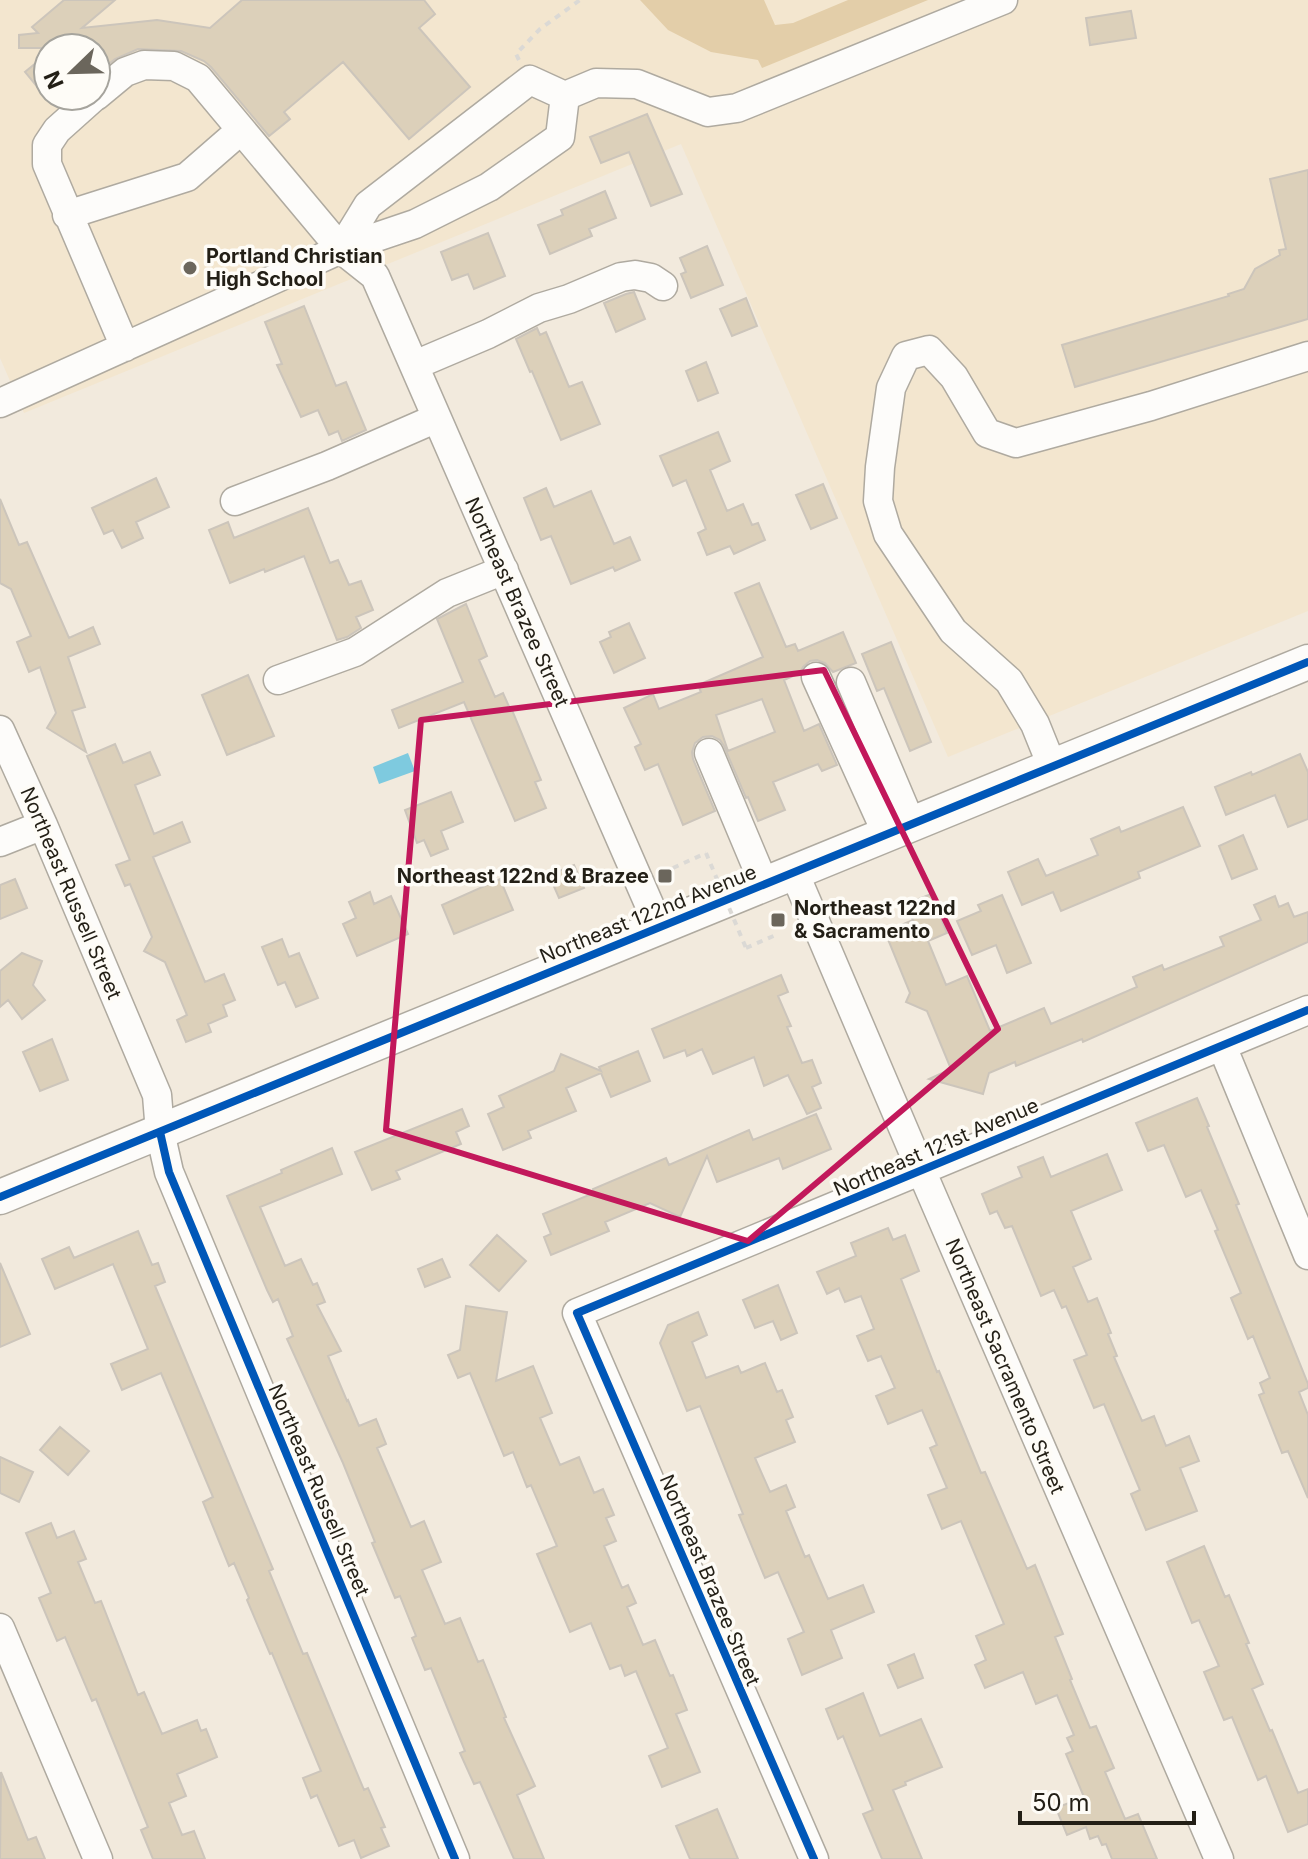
<svg xmlns="http://www.w3.org/2000/svg" width="1308" height="1859" font-family="Inter,sans-serif">
<rect width="100%" height="100%" fill="#f2eadd"/>
<path fill="#f3e6cf" fill-rule="evenodd" d="M0,0H1308V611L948,757L681,144L24,413L0,358ZM48,48H96V96H48Z"/>
<path fill="#e3cea9" d="M640,0H764L775,25L793,23L848,0H928L762,68L758,60L711,52L668,30Z"/>
<path fill="#7ecadf" d="M408,753L415,771L379,784L373,767Z"/>
<path fill="#dcd0ba" stroke="#ccc5bb" stroke-width="2" fill-rule="evenodd" d="M64,0H115L82,28L157,20L210,28L242,0H424L435,14L419,28L470,87L409,139L343,62L284,112L290,119L269,136L211,67L204,61L181,51L138,49L115,59L96,74V48H19V35L38,33L32,27Z
M1131,11L1136,38L1090,45L1086,18Z
M48,53V100L25,72Z
M647,114L682,194L651,206L629,152L601,163L590,137Z
M1308,170V319L1075,387L1062,345L1229,296L1228,294L1244,289L1255,269L1280,255L1279,250L1286,249L1270,179Z
M605,191L616,218L589,229L592,236L550,254L538,225L563,215L561,210Z
M488,233L505,276L474,289L468,274L452,280L441,252Z
M707,246L723,285L691,298L681,274L686,272L680,258Z
M634,292L645,319L616,332L604,303L626,294Z
M746,298L757,326L732,336L720,309Z
M304,306L336,386L346,382L366,430L342,441L338,431L329,435L318,410L301,417L277,365L282,364L265,322Z
M537,328L540,335L546,332L569,387L582,382L600,424L561,440L532,371L530,372L516,339Z
M706,362L718,393L698,401L686,371Z
M718,432L730,461L710,470L727,511L743,504L752,525L758,523L765,540L734,554L730,546L707,555L698,533L706,529L686,480L673,486L660,456Z
M156,478L169,507L136,522L143,538L122,548L113,530L104,534L92,508Z
M823,484L837,518L811,529L796,495Z
M546,488L554,507L591,491L614,544L630,537L640,560L615,571L613,567L571,584L551,536L541,540L524,498Z
M0,499L19,545L27,542L69,638L93,627L100,644L68,657L85,707L72,711L86,752L47,728L56,713L40,667L29,672L17,642L31,636L11,589L0,583Z
M308,508L330,563L338,560L349,585L361,581L373,610L356,617L361,628L347,637L337,640L304,556L265,572L264,569L230,583L209,530L228,522L234,538Z
M759,583L786,647L795,644L798,651L843,632L856,663L833,672L825,663L817,660L810,661L803,667L800,673L784,680L804,731L819,724L837,765L822,771L818,764L773,782L785,810L758,821L748,797L746,798L724,746L720,740L712,736L703,737L695,743L692,752L693,759L715,811L683,825L658,764L645,770L635,747L641,744L624,708L653,694L659,709L701,692L698,685L763,657L735,593ZM762,699L775,732L728,751L716,715Z
M466,604L487,656L479,660L495,697L503,693L511,711L512,710L541,780L535,782L546,808L515,821L464,702L399,728L392,710L463,682L437,619Z
M629,623L645,658L614,673L600,642L611,637L609,632Z
M891,642L931,742L910,751L884,688L877,691L862,654Z
M248,675L274,736L227,755L202,695Z
M115,744L123,763L150,752L160,775L135,785L154,834L182,822L190,842L153,857L205,982L224,974L235,1000L223,1005L227,1016L208,1024L211,1032L186,1042L177,1020L187,1015L165,962L144,951L152,937L130,884L125,886L116,865L130,860L87,756Z
M1300,754L1308,772V819L1288,827L1275,795L1226,815L1215,787L1251,772L1252,775Z
M451,792L463,822L441,831L448,849L431,856L424,840L417,843L405,810Z
M1183,807L1200,846L1138,872L1140,878L1061,911L1053,892L1022,905L1008,872L1038,859L1046,876L1098,855L1091,839L1119,827L1121,832Z
M1243,835L1257,869L1232,879L1219,846Z
M574,865L584,888L559,898L549,875Z
M15,879L27,908L0,919V885Z
M500,879L513,910L454,934L442,905Z
M370,892L374,904L391,896L408,934L357,956L343,924L356,918L349,902Z
M931,894L947,933L928,941L946,985L967,976L990,1031L1044,1008L1051,1024L1137,987L1133,977L1162,965L1164,970L1224,946L1220,937L1261,920L1254,905L1275,896L1279,907L1288,903L1294,917L1308,912V942L1083,1042L1082,1039L1016,1066L1015,1062L989,1073L983,1094L929,1079L951,1069L927,1011L906,1002L910,993L885,932L913,920L906,904Z
M1002,895L1031,963L1007,973L996,945L972,955L957,921L981,911L978,905Z
M282,939L289,957L299,953L318,998L296,1007L285,982L278,985L262,947Z
M22,953L42,961L33,985L45,1000L22,1019L8,1000L0,1007V971Z
M781,975L788,992L778,996L791,1026L787,1027L802,1063L812,1060L821,1083L812,1087L821,1108L807,1114L788,1075L764,1086L754,1057L713,1074L702,1049L687,1056L685,1050L664,1058L652,1029Z
M52,1039L68,1080L40,1091L23,1052Z
M638,1051L650,1081L611,1097L601,1073L566,1088L576,1111L528,1131L531,1138L503,1150L488,1114L504,1107L499,1096L554,1071L561,1054L601,1071L599,1067Z
M1197,1098L1209,1126L1207,1127L1239,1204L1236,1205L1308,1384V1388L1299,1392L1308,1415V1498L1288,1451L1282,1453L1259,1395L1264,1393L1260,1383L1270,1378L1253,1336L1248,1339L1231,1298L1241,1293L1215,1231L1218,1230L1201,1190L1186,1197L1164,1145L1148,1151L1136,1123Z
M462,1109L469,1126L456,1132L461,1144L396,1171L400,1179L372,1190L355,1152Z
M816,1114L831,1149L783,1169L779,1158L717,1182L707,1156L680,1217L650,1203L605,1222L609,1231L551,1255L544,1237L551,1234L543,1214L594,1193L593,1189L666,1158L669,1165L749,1130L753,1140Z
M332,1148L342,1174L260,1207L285,1266L301,1259L313,1285L317,1283L325,1302L317,1305L341,1351L328,1356L347,1401L348,1400L359,1426L376,1419L386,1444L377,1448L411,1527L424,1521L441,1562L422,1570L445,1624L460,1618L478,1662L483,1660L506,1717L504,1718L535,1786L517,1795L544,1859H514L480,1782L474,1784L460,1753L465,1751L431,1668L425,1670L412,1638L416,1636L400,1596L395,1598L372,1543L375,1542L343,1463L287,1339L293,1336L278,1299L273,1302L267,1290L227,1196L282,1173L281,1170Z
M1107,1154L1122,1190L1071,1211L1091,1259L1073,1267L1088,1302L1097,1298L1111,1333L1108,1334L1117,1356L1114,1357L1142,1421L1154,1416L1166,1446L1189,1436L1199,1461L1180,1468L1197,1511L1146,1530L1131,1494L1140,1490L1104,1404L1094,1408L1074,1360L1087,1355L1066,1306L1062,1308L1054,1290L1041,1296L1012,1226L1005,1228L997,1211L990,1214L982,1194L1022,1177L1018,1167L1043,1157L1051,1177Z
M888,1228L893,1240L905,1235L919,1271L901,1279L937,1372L939,1371L981,1473L985,1472L1027,1569L1035,1565L1063,1634L1055,1637L1072,1679L1070,1680L1090,1728L1096,1726L1114,1768L1105,1772L1125,1819L1138,1814L1157,1859H1112L1106,1844L1102,1845L1098,1836L1090,1839L1086,1827L1067,1835L1056,1808L1084,1797L1066,1754L1073,1751L1067,1738L1074,1735L1057,1695L1036,1704L1023,1672L985,1688L975,1665L986,1660L976,1636L1004,1624L961,1521L942,1529L928,1495L947,1488L930,1448L937,1445L922,1410L888,1424L876,1396L895,1388L881,1356L868,1361L857,1336L874,1329L861,1296L845,1302L839,1288L827,1294L817,1272L856,1256L851,1243Z
M138,1231L152,1265L158,1263L165,1282L155,1286L273,1569L269,1571L303,1654L307,1653L364,1790L368,1788L385,1827L381,1828L389,1846L361,1858L354,1840L339,1846L317,1795L311,1798L303,1778L321,1771L272,1653L270,1654L247,1600L249,1598L234,1563L229,1566L203,1502L213,1497L161,1373L122,1390L111,1364L148,1349L113,1264L55,1289L42,1259L69,1247L74,1258Z
M497,1235L526,1261L499,1291L470,1265Z
M442,1259L450,1277L425,1287L418,1269Z
M0,1263L30,1334L0,1347Z
M778,1285L797,1333L781,1340L773,1321L755,1328L743,1300Z
M466,1306L507,1312L496,1381L533,1366L552,1413L540,1418L560,1465L579,1457L594,1493L603,1489L614,1515L606,1518L616,1541L604,1546L622,1588L628,1585L636,1603L627,1607L643,1645L655,1640L670,1676L673,1675L687,1710L676,1714L700,1772L662,1787L649,1756L668,1748L636,1671L625,1676L621,1665L610,1669L591,1623L570,1632L537,1554L557,1546L531,1485L527,1487L513,1452L504,1456L470,1373L458,1378L448,1355L460,1350Z
M698,1312L707,1335L692,1342L706,1378L738,1366L741,1373L765,1363L777,1392L782,1390L793,1417L786,1420L795,1442L755,1458L770,1492L786,1485L795,1507L786,1511L805,1557L809,1555L828,1599L863,1585L874,1612L831,1630L842,1658L802,1675L788,1639L804,1632L778,1572L765,1578L739,1515L743,1514L700,1406L687,1411L660,1343L668,1325Z
M60,1427L89,1451L68,1475L40,1450Z
M0,1457L33,1472L19,1502L0,1493Z
M51,1523L57,1538L74,1531L86,1559L78,1562L95,1603L101,1601L138,1695L144,1692L162,1734L197,1720L201,1731L206,1729L217,1757L177,1774L186,1796L169,1803L182,1835L194,1831L205,1859H153L141,1830L148,1827L96,1699L92,1701L65,1637L57,1641L39,1598L51,1593L26,1533Z
M1204,1546L1225,1597L1229,1595L1249,1643L1246,1644L1263,1684L1252,1689L1270,1731L1272,1730L1298,1793L1308,1789V1824L1288,1832L1266,1776L1258,1780L1232,1717L1224,1720L1204,1672L1219,1666L1199,1620L1192,1623L1167,1562Z
M914,1654L923,1678L898,1688L888,1665Z
M863,1693L880,1736L921,1719L942,1767L905,1782L906,1785L893,1790L922,1859H882L863,1814L873,1810L843,1736L838,1739L826,1709Z
M1,1772L28,1840L36,1837L45,1859H0Z
M717,1809L738,1859H690L676,1826Z"/>
<g fill="none" stroke-linecap="round" stroke-linejoin="round">
<defs>
<path id="minor" d="M530,80L565,96L560,137L489,187L415,224L341,249L368,205Z
M95,96L57,130L47,145V164L125,347
M565,96L596,83L637,84L708,112L737,108L1003,0
M67,215L187,177L241,130
M341,249L375,276L659,927
M415,365L488,334L539,308L569,299L621,277L635,275L651,278L663,286
M0,403L341,249L198,78L174,66L144,65L125,72L96,96
M235,501L327,466L437,418
M816,677L887,834
M278,680L355,652L447,593L504,570
M851,682L911,824
M0,730L43,825L157,1095L160,1132L169,1172L455,1859
M709,753L764,884
M1052,766L1035,724L1009,681L953,631L888,534L878,501L880,467L891,388L906,356L929,350L954,377L987,433L1016,443L1151,406L1308,356
M0,842L43,825
M794,872L921,1170L1219,1859
M1222,1046L1308,1255
M0,1628L98,1859
M814,1859L577,1313L1308,1010"/>
<path id="major" d="M0,1197L1308,662"/>
</defs>
<use href="#minor" stroke="#afaaa0" stroke-width="31"/>
<use href="#major" stroke="#afaaa0" stroke-width="37"/>
<path stroke="#dbd9d5" stroke-width="4" stroke-dasharray="6 6" stroke-linecap="butt" d="M519,60L516,54L540,29L580,0
M673,868L706,853
M746,948L778,934"/>
<use href="#minor" stroke="#fdfcfa" stroke-width="28"/>
<use href="#major" stroke="#fdfcfa" stroke-width="34"/>
<path stroke="#dbd9d5" stroke-width="4" stroke-dasharray="6 6" stroke-linecap="butt" d="M706,853L746,948"/>
<defs>
<path id="cycleway" d="M160,1132L169,1172L455,1859
M0,1197L1308,662
M814,1859L577,1313L1308,1010"/>
</defs>
<use href="#cycleway" stroke="#fefcf7" stroke-width="13"/>
<use href="#cycleway" stroke="#0057b8" stroke-width="8"/>
</g>
<path fill="none" stroke="#c2185b" stroke-width="6" stroke-linejoin="round" d="M824,670L998,1029L748,1241L386,1130L421,720Z"/>
<g fill="#6b665c" stroke="#fefcf7" stroke-width="3">
<circle cx="190" cy="268" r="8"/>
<rect x="657" y="868" width="16" height="16" rx="4"/>
<rect x="770" y="912" width="16" height="16" rx="4"/>
</g>
<g text-anchor="middle" dominant-baseline="central" stroke-width="7" stroke-linejoin="round" paint-order="stroke">
<g font-size="20" font-weight="bold" fill="#231f16" stroke="#fefcf7" text-anchor="start">
<text x="206" y="256">Portland Christian<tspan x="206" dy="23">High School</tspan></text>
<text x="649" y="876" text-anchor="end">Northeast 122nd &amp; Brazee</text>
<text x="794" y="908">Northeast 122nd<tspan x="794" dy="23">&amp; Sacramento</tspan></text>
</g>
<g font-size="20" fill="#231f16" stroke="#fefcf7">
<text transform="translate(517 602) rotate(66)">Northeast Brazee Street</text>
<text transform="translate(71 893) rotate(67)">Northeast Russell Street</text>
<text transform="translate(648 914) rotate(-22)">Northeast 122nd Avenue</text>
<text transform="translate(936 1147) rotate(-23)">Northeast 121st Avenue</text>
<text transform="translate(1005 1366) rotate(67)">Northeast Sacramento Street</text>
<text transform="translate(319 1490) rotate(67)">Northeast Russell Street</text>
<text transform="translate(710 1580) rotate(67)">Northeast Brazee Street</text>
</g>
</g>
<g transform="translate(72 72) rotate(247)"><circle r="38" fill="#fefcf7" stroke="#a6a49d" stroke-width="2"/>
<path d="M0-6L14 30L0 20L-14 30Z" fill="#6b665c"/>
<text y="-12" font-size="22" font-weight="bold" text-anchor="middle" fill="#231f16">N</text>
</g>
<path d="M1020 1811v12h174v-12" fill="none" stroke="#231f16" stroke-width="4"/>
<text x="1032" y="1811" font-size="24" fill="#231f16" stroke="#fefcf7" stroke-width="6" paint-order="stroke">50 m</text>
</svg>
